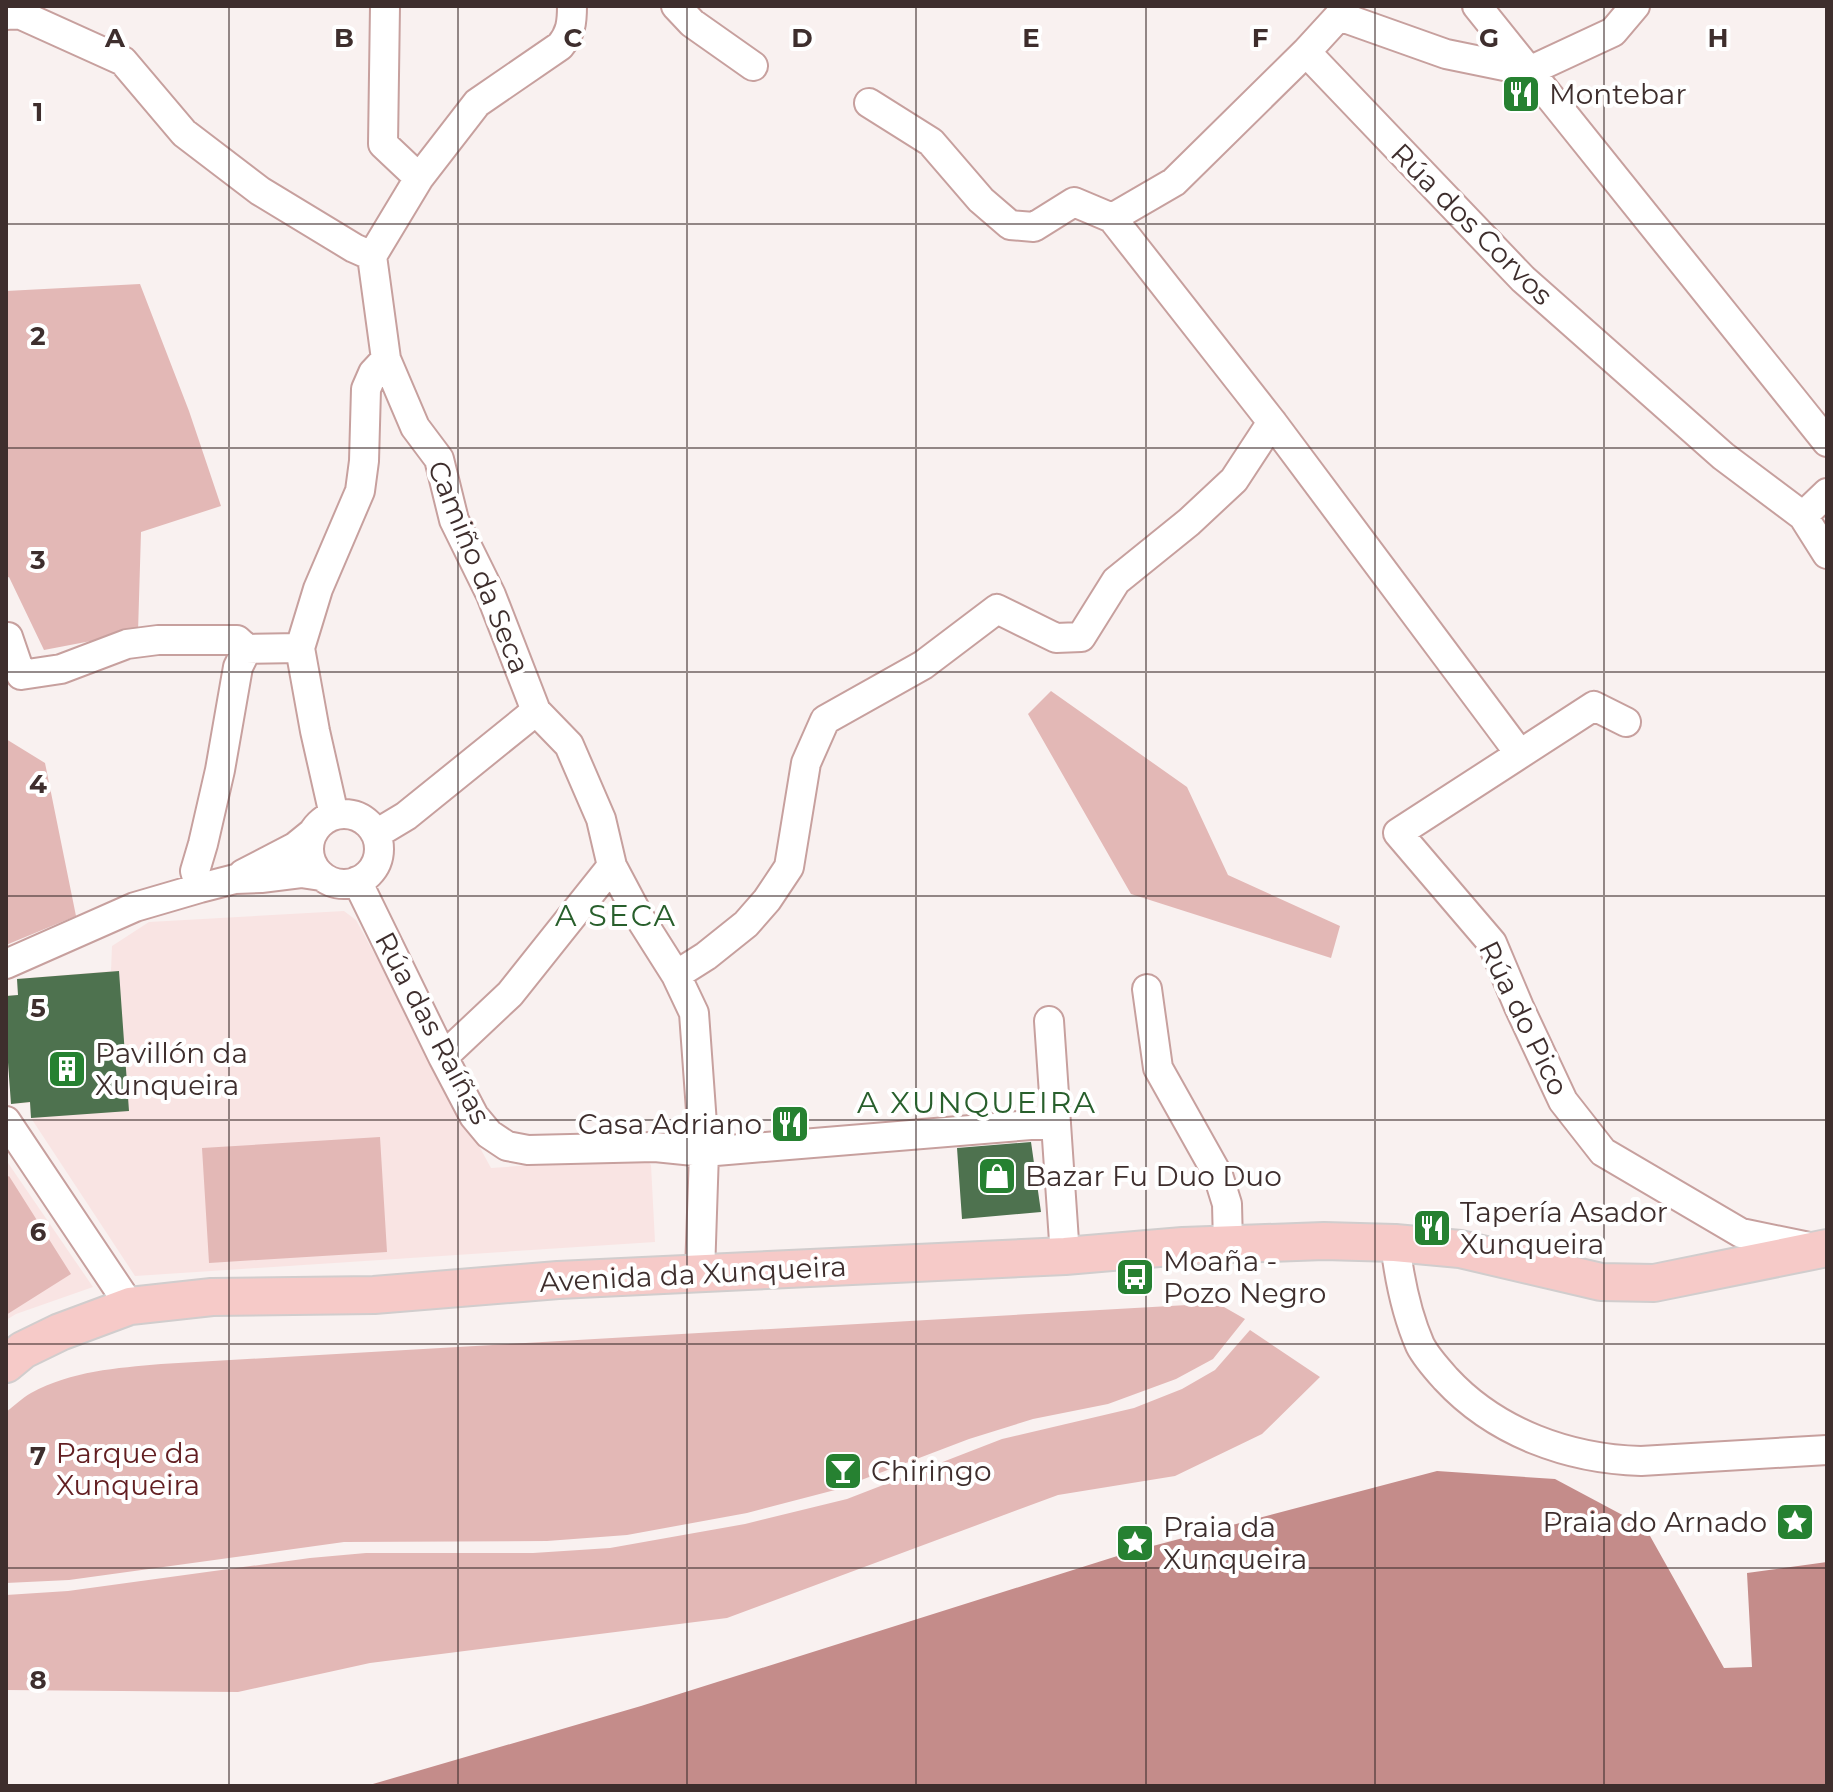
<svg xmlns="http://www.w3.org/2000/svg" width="1833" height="1792" font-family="Montserrat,sans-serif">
<rect width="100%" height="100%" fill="#f9f1f0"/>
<path fill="#f9e4e3" d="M344,911L356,920L491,1168L644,1157L651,1165L655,1242L135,1276L31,1118L30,1103L11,1104L6,1035V996L18,995L17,979L111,971L112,946L149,922Z
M6,1160L93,1287L16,1314L6,1320Z"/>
<path fill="#e3b8b6" d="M140,284L189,411L221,506L141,532L138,632L44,650L9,577L6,578V291Z
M1051,691L1187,787L1228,875L1340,926L1331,958L1131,894L1028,714Z
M6,739L45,763L76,916L6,945Z
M380,1137L387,1252L209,1263L202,1148Z
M9,1176L71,1274L6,1315V1178Z
M1205,1304L1224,1307L1245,1319L1213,1359L1176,1379L1108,1404L1033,1419L969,1439L835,1490L747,1513L627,1535L547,1541L344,1542L69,1580L6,1583V1412C14,1406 22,1398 31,1393C72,1371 116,1368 161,1364Z
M1250,1330L1320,1377L1262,1434L1175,1476L1058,1495L727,1618L370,1663L238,1692L6,1690V1595L68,1591L310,1558L366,1553H533L610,1548L745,1524L847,1499L1002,1439L1134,1408L1182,1389L1215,1370Z"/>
<path fill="#c48c8a" d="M1437,1471L1555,1479L1645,1527L1724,1668L1752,1667L1747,1573L1827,1562V1786H366L641,1706L1130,1552Z"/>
<path fill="#4e724f" d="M119,971L129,1111L31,1118L30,1102L11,1104L6,1035V996L18,995L17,979Z
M1031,1142L1041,1212L962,1219L957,1148Z"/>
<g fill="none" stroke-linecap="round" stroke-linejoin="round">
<defs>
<path id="minor" d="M385,6L383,144L419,178
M572,6C572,22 571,33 560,46L477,103L419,178L372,256L386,359L415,427L439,459L454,520L491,595L536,711L569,745L601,819L612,866L638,915L676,975L694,1013L704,1152L700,1273
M676,6L692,23L753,66
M1477,6L1827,442
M1635,6L1613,32L1529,71L1446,54L1339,16L1306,52L1523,279L1723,456L1803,516L1827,554
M6,15L19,14L123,61L184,133L260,191L354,248L372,256
M869,103L931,142L981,200L1010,225L1034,227L1074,202L1112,218L1272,422L1520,754
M1112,218L1174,182L1306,52
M1803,516L1827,493
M6,638L8,637L21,675L61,669L127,644L158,640H237L247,649L300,648
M1626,722L1594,706L1398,833L1492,943L1519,1007L1563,1101L1603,1152L1741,1233L1814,1248
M309 849a35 35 0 1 1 70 0a35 35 0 1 1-70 0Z
M334,815L315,731L300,648L318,589L360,491L364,461L366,389L373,373L386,359
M376,834L406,816L536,711
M243,874L295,847L311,834
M357,881L443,1057L474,1116L489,1134L507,1146L528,1150L655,1147L704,1152L1056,1123
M200,888L195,871L203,844L220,770L238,667L247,649
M6,964L135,907L200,888L235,879L261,878L301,873L321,876
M676,975L706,956L746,924L767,900L789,867L806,763L825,720L923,665L997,609L1056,638L1081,637L1116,581L1189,522L1234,480L1272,422
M1147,989L1158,1068L1218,1175L1227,1204L1228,1244
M1049,1021L1065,1256
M443,1057L510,994L612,866
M6,1121L130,1306
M1395,1243C1399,1277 1406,1313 1420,1345C1426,1357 1437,1369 1446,1379C1496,1433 1569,1459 1641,1461L1827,1450"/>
<path id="major" d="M6,1364L23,1350L60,1332L130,1306L212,1297L374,1295L558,1280L1065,1256L1183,1246L1324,1241L1395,1243L1460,1249L1601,1282L1654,1283L1827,1248"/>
</defs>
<use href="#minor" stroke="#c7a09e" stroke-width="32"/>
<use href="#major" stroke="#d1cdcd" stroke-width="40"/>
<use href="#minor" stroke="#fff" stroke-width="28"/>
<use href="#major" stroke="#f6cac8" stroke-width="36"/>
</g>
<path fill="none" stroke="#3e2e2d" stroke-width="2" stroke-opacity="0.55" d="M229,6V1786M458,6V1786M687,6V1786M916,6V1786M1146,6V1786M1375,6V1786M1604,6V1786M6,224H1827M6,448H1827M6,672H1827M6,896H1827M6,1120H1827M6,1344H1827M6,1568H1827"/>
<defs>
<symbol id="restaurant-square" viewBox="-11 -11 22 22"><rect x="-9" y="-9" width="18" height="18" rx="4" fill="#268131" stroke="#fff"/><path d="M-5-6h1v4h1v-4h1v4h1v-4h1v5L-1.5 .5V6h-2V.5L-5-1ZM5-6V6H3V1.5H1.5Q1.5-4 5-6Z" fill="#fff"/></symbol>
<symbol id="building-square" viewBox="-11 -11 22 22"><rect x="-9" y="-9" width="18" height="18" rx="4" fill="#268131" stroke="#fff"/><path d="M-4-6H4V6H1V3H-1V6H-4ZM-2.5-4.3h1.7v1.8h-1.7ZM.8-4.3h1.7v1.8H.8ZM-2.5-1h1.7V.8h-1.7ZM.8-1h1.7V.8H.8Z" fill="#fff"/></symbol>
<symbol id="shop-square" viewBox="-11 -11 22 22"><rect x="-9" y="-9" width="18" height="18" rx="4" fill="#268131" stroke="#fff"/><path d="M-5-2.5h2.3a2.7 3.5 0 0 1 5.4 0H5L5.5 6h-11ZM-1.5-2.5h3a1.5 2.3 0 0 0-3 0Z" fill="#fff"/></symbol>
<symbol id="bus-square" viewBox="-11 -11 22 22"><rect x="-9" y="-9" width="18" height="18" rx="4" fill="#268131" stroke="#fff"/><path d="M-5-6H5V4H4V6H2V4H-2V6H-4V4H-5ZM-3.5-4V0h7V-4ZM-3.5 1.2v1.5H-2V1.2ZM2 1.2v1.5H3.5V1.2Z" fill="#fff"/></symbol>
<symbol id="bar-square" viewBox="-11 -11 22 22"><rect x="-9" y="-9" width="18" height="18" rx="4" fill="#268131" stroke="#fff"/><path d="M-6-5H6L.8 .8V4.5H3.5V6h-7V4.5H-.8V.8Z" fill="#fff"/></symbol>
<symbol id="sight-square" viewBox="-11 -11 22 22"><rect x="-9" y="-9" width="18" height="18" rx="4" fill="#268131" stroke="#fff"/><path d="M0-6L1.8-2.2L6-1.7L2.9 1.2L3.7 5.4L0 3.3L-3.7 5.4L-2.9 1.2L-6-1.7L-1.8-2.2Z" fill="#fff"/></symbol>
</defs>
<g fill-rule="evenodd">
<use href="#restaurant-square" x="1499" y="72" width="44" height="44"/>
<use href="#building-square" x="45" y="1047" width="44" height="44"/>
<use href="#restaurant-square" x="768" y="1102" width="44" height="44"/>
<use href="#shop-square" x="975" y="1154" width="44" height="44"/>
<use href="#restaurant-square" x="1410" y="1206" width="44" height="44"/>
<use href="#bus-square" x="1113" y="1255" width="44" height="44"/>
<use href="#bar-square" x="821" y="1449" width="44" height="44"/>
<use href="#sight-square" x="1773" y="1500" width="44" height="44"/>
<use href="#sight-square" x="1113" y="1521" width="44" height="44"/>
</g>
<g text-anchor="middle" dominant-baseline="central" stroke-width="8" stroke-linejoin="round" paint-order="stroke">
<g font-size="28" fill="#3e2e2d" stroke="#fff" text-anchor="start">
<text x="1549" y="94">Montebar</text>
<text x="95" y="1053">Pavillón da<tspan x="95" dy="32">Xunqueira</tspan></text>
<text x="762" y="1124" text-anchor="end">Casa Adriano</text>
<text x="1025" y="1176">Bazar Fu Duo Duo</text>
<text x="1460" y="1212">Tapería Asador<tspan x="1460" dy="32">Xunqueira</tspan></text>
<text x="1163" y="1261">Moaña -<tspan x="1163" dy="32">Pozo Negro</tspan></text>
<text x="871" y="1471">Chiringo</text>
<text x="1767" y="1522" text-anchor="end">Praia do Arnado</text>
<text x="1163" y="1527">Praia da<tspan x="1163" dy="32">Xunqueira</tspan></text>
</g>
<g font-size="28" fill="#3e2e2d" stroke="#fff">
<text transform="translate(1472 224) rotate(45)">Rúa dos Corvos</text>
<text transform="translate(479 567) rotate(68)">Camiño da Seca</text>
<text transform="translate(1524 1018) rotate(64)">Rúa do Pico</text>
<text transform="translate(433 1028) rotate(62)">Rúa das Raíñas</text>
<text transform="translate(693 1274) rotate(-3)">Avenida da Xunqueira</text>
</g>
<g font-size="28" fill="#621e21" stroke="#fff">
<text x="128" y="1453">Parque da<tspan x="128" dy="32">Xunqueira</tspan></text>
</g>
<g font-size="30" letter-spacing="2" fill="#285f2c" stroke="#fff">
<text x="616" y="915">A SECA</text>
<text x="977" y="1102">A XUNQUEIRA</text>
</g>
</g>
<g font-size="26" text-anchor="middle" font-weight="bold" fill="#3e2e2d" stroke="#fff" stroke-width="8" stroke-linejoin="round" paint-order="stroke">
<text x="115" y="47">A</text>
<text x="344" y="47">B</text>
<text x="573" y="47">C</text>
<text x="802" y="47">D</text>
<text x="1031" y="47">E</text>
<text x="1260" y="47">F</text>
<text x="1489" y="47">G</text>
<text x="1718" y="47">H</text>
<text x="38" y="121">1</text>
<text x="38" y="345">2</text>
<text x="38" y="569">3</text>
<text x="38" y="793">4</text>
<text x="38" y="1017">5</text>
<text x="38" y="1241">6</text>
<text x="38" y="1465">7</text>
<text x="38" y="1689">8</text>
</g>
<rect width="1833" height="1792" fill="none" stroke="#3e2e2d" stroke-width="16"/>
</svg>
